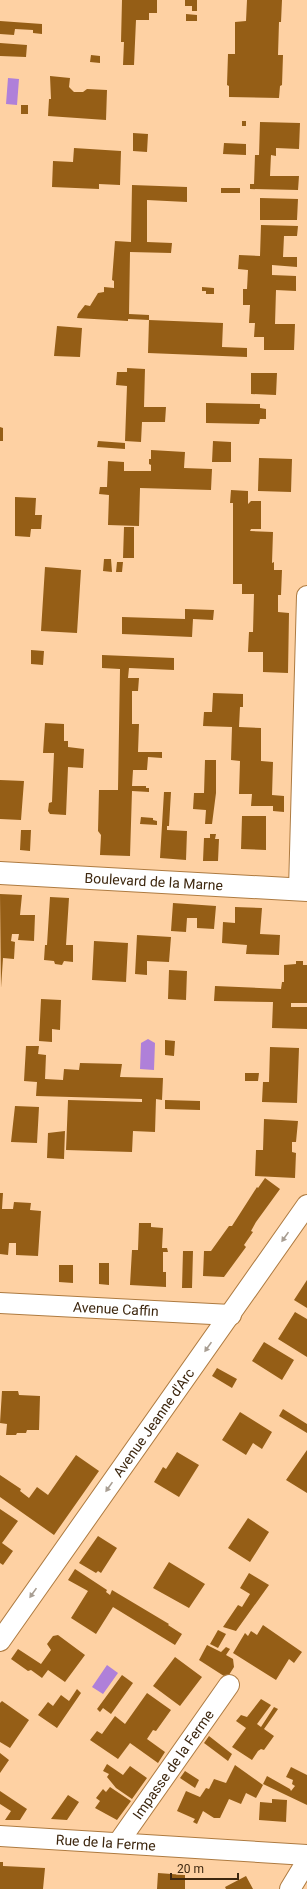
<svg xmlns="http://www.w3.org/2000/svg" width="307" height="1889" font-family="Roboto,sans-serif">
<rect width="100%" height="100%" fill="#fed1a3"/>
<path fill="#af80d9" d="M8,78L19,79L17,105L6,104Z
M148,1039L155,1043L154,1070L140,1069L141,1043Z
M107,1665L118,1673L103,1694L92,1687Z"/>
<path fill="#955e16" d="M122,0H157V13H149V20H136L134,65H123L124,42H121Z
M185,0H197V11H192V6H185Z
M247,0H282L281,22H279L278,55H283L282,85L280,86L279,98L229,97V86L227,85L228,54H235V22L246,21Z
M186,14L197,15V21H186Z
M0,21L42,24V34L33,33V30L15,29L14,35L0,34Z
M0,43L27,45L26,57L0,56Z
M91,55L100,56V63L90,62Z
M50,76L70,78L69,87L74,92H83L87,89L107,90L106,120L48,116L49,99H51Z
M21,105H28V114H21Z
M242,121H246V126H242Z
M260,122L300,123L299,149L276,148V156L271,155L270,176H299L298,190L250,189V184H254L255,155H259Z
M133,133L148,134L147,152L133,151Z
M224,143L246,144V155L223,154Z
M74,148L121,151L120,185L99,184V189L52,187L53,161L73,162Z
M132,185L187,187V202L147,200V242L172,243L171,253L130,252L129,314L149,315V320L128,319V321L77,318L78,314L85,305L90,306L98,293L104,292V287L114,288V281L112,280L115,241L131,242Z
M221,188H240V193H221Z
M260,198L298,199L297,220H260Z
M261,225L298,226L297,236H284L283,257H297V267L272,265V275L296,276V291L276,290L275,324H295L294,350H264V337H254L255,323H249L250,305H243V289H247L248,270L238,269L239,255L260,256Z
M202,287L214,288V294H206V291H202Z
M149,320L223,323L222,347L247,348V357L148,353Z
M57,326L82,328L80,357L54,356Z
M127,368L145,369L144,407H166L165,422H142L141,442L125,441L127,386L116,385L117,372H127Z
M251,373H277L276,395L251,394Z
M206,403L260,404V408L266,409V419H260L259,424L206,423Z
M0,427L3,428V441H0Z
M98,441L125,443V449L97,447Z
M213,441L231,442V462H212Z
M151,450L185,452L184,468L212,469L211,490L140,488L139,526L108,525L109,495L99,494L100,487H107L108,461L124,462V471H151V465L149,464V459H151Z
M259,458L292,459L291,492L258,491Z
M231,490L248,491V504L251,501H261V529H251L250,531L273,532L272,563L274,562V570H282L281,595H278V612L289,613L288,673L263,672V652H248L249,632H253L254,594H242V584H233V503H230Z
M15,497L36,498L35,515H42L41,529H31L30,537L15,536Z
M124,527H134V558H123Z
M104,559H111L112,572L103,571Z
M117,562H123L122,572H116Z
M45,567L81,570L77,633L41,631Z
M185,609L214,610L213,620L193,619L192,637L122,634V617L185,619Z
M31,650L44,651L43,665L31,664Z
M102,655L174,658V670L129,668L128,678H139L138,691H132V724H139L138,752H162V758L148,757L147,770H133L132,786H146V788H149V792L132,791L130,856L100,855L101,835L98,831L99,790H118L120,669L102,668Z
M213,693L243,694V707H240L239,727L261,728V761L273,762L272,795L284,796V812L273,811V806H251L252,794H239L240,761L231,760L232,727L203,726L204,712H212Z
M45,723L64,724V741H68V747L84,749L83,768L68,767L66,815L50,814L48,811L49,803L52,802L54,753H43Z
M205,760H216V793L212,824H205L206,810L193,809L194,793H204Z
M0,780L24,781L21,820L0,819Z
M164,792H171L169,826H167V830L187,831L186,860L160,858Z
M242,816H266V850L241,849Z
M141,817L153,818V820L157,821V825L140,824Z
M21,830H31L30,851L20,850Z
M210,834H216L215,839H219L218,861H203L204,838H210Z
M0,894L22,895L20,915H35L34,941L18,940L19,934H12L11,941L15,942L14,959L3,958L1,988Z
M50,897L69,898L66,945H73V962L64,961L62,965L55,964L54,961L44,960L45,945H47Z
M173,903L216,906L214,929L197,928V918H187L186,932L171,931Z
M235,907L262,908L260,934L280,935L279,955L246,954L247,945L222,943L223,922L235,923Z
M137,935L171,937L169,962L147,961V975L135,974Z
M94,941L128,943L126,982L92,980Z
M296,961H303V965H307V1003H291V1007H307V1029L272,1028L273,1002L214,1001L215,986L281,989L282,982H284V965L296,964Z
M169,970L187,971L186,1000L168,999Z
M41,999L61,1000L60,1030L52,1029V1042L39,1041Z
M165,1040L175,1041L174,1056L165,1055Z
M26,1046H39L38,1054L46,1055L45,1079L63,1080L64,1069L79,1070L80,1063L122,1064L120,1077L163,1078L162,1100L156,1099L155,1132L133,1131L132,1152L66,1150L68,1100L142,1102V1099L36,1096L37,1082L24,1081Z
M270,1047L299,1048L297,1103L262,1102L263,1082H269Z
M245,1073H259L258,1081H245Z
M165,1100L200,1101V1110L165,1109Z
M15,1106L39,1107L37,1143L11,1142Z
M264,1119L298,1121L296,1142H292V1152L296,1153L295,1178L255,1176L256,1150H263Z
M65,1131L64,1159L47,1158L48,1133Z
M265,1178L280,1189L256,1222L251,1231L253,1232L244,1245L246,1247L224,1277L203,1276L204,1251H211L229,1226H232L257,1187L258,1188Z
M0,1193H3L2,1209H13L14,1202L31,1203L30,1210L41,1211L38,1256L16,1255V1243H9L8,1255L0,1254Z
M139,1223H151V1227L163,1228L162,1248H167L168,1252H163V1272H166V1287L130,1285L132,1250H138Z
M183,1251H193L192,1288H182Z
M99,1263H109V1285L99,1284Z
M59,1265H73V1283L59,1282Z
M307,1280V1308L294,1300Z
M295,1312L307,1319V1357L278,1339Z
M264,1342L294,1360L282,1380L252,1361Z
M217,1368L237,1379L232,1388L212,1376Z
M2,1391H18L19,1395L40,1396L39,1430H27L26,1433H17L16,1435H6L7,1424L0,1423Z
M283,1409L307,1424V1433L279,1416Z
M240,1412L272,1432L262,1449L253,1443L246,1455L222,1440Z
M307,1450V1493L286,1480Z
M177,1452L199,1465L179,1497L154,1482L163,1467L166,1469Z
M76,1455L99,1471L54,1535L0,1497V1475L21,1489L20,1491L29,1498L37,1487L48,1495Z
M0,1509L18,1521L2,1543L13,1551L3,1565L0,1563Z
M248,1518L269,1532L250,1562L228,1548Z
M98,1536L117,1548L101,1573L98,1571L96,1573L79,1563Z
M169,1562L205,1584L189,1608L153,1588Z
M75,1569L107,1590L106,1592L110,1595L112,1590L169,1624L168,1625L182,1634L175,1645L113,1607L96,1634L71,1618L88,1591L68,1580Z
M249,1573L269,1585L236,1631L223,1627L238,1605L242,1607L250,1594L240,1588Z
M263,1625L302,1652L294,1663L289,1659L276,1680L233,1653L245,1633L248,1636L251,1631L257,1635Z
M218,1630L226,1634L218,1648L210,1644Z
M58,1635L85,1655L65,1682L48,1670L42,1678L31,1670L28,1671L11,1659L18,1649L41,1664L51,1650L47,1644L53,1636Z
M207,1645L221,1652L226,1647L230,1649L226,1655L233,1659L234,1667L227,1678L199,1660Z
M175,1657L202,1677L180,1706L153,1686Z
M122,1675L133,1683L111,1714L103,1708L100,1712L97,1709Z
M77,1689L81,1693L57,1728L38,1715L48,1702L53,1706L61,1695L69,1701Z
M147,1693L171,1710L156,1731L153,1730L147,1739L165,1752L158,1763L130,1743L118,1759L90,1740L97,1731L102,1734L115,1716L125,1724Z
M261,1699L271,1705L257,1724L261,1727L274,1707L278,1709L264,1729L274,1736L264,1750L261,1749L258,1751L252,1760L232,1747L246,1728L236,1721L241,1715L247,1717Z
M2,1701L29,1720L10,1748L0,1742V1703Z
M209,1736L232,1754L228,1761L204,1743Z
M0,1753L9,1760L0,1773Z
M107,1764L123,1775L130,1766L147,1778L132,1799L116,1788L107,1777L109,1774L103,1771Z
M235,1765L263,1785L256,1798L246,1793L241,1804L229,1799L220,1818H214L203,1811L197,1824L193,1822L195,1819L177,1811L186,1791L200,1797L206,1788L209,1789L214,1779L226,1783Z
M291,1767L307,1775V1805L263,1784L267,1776L290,1789L291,1791L295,1786L292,1784L293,1780L286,1777Z
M185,1771L199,1780L195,1788L180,1778Z
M110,1787L131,1801L117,1820L95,1808L100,1801L96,1798L103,1789L106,1792Z
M0,1791L27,1809L20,1820H5L11,1811L0,1804Z
M68,1795L79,1802L67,1820L51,1819Z
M272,1799L287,1800L286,1822L259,1820L260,1802L272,1803Z
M0,1862H3V1866L45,1868L43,1889H0Z
M158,1873L185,1875V1889H157Z
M246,1876L253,1889H226L225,1887Z"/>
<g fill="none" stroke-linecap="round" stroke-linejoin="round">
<defs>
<g id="minor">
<path d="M299,890L307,596"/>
<path id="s1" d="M0,1303L231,1315"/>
<path id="s2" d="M0,1641L307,1205"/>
<path id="s3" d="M0,1836L307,1855"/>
<path id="s4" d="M118,1843L229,1685"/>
<path d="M290,1889L307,1861"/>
</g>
<g id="tertiary">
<path id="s5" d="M0,873L307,890"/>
</g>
</defs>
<use href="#minor" stroke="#ae7b41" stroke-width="22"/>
<use href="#tertiary" stroke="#ae7b41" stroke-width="24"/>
<use href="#minor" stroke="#fff" stroke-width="20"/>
<use href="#tertiary" stroke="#fff" stroke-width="22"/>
</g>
<defs><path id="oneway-solid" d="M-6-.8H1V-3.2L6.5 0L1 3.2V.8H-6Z"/></defs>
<g fill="#a89e93">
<use href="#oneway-solid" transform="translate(285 1237) rotate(125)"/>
<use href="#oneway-solid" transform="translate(208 1347) rotate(125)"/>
<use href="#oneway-solid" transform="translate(109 1487) rotate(125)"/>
<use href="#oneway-solid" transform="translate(33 1593) rotate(125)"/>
</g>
<g text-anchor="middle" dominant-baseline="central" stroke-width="4" stroke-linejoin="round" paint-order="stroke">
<g font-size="14" fill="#3d270f" stroke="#fed1a3">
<text stroke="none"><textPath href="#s5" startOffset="154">Boulevard de la Marne</textPath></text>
<text stroke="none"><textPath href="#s1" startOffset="116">Avenue Caffin</textPath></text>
<text stroke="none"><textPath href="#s2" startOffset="267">Avenue Jeanne d'Arc</textPath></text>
<text stroke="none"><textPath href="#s4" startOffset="96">Impasse de la Ferme</textPath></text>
<text stroke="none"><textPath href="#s3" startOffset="106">Rue de la Ferme</textPath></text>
</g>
</g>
<path d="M171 1873v6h67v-6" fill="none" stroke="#3d270f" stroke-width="2"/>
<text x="177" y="1873" font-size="12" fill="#3d270f" stroke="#fed1a3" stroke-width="3" paint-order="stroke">20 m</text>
</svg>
